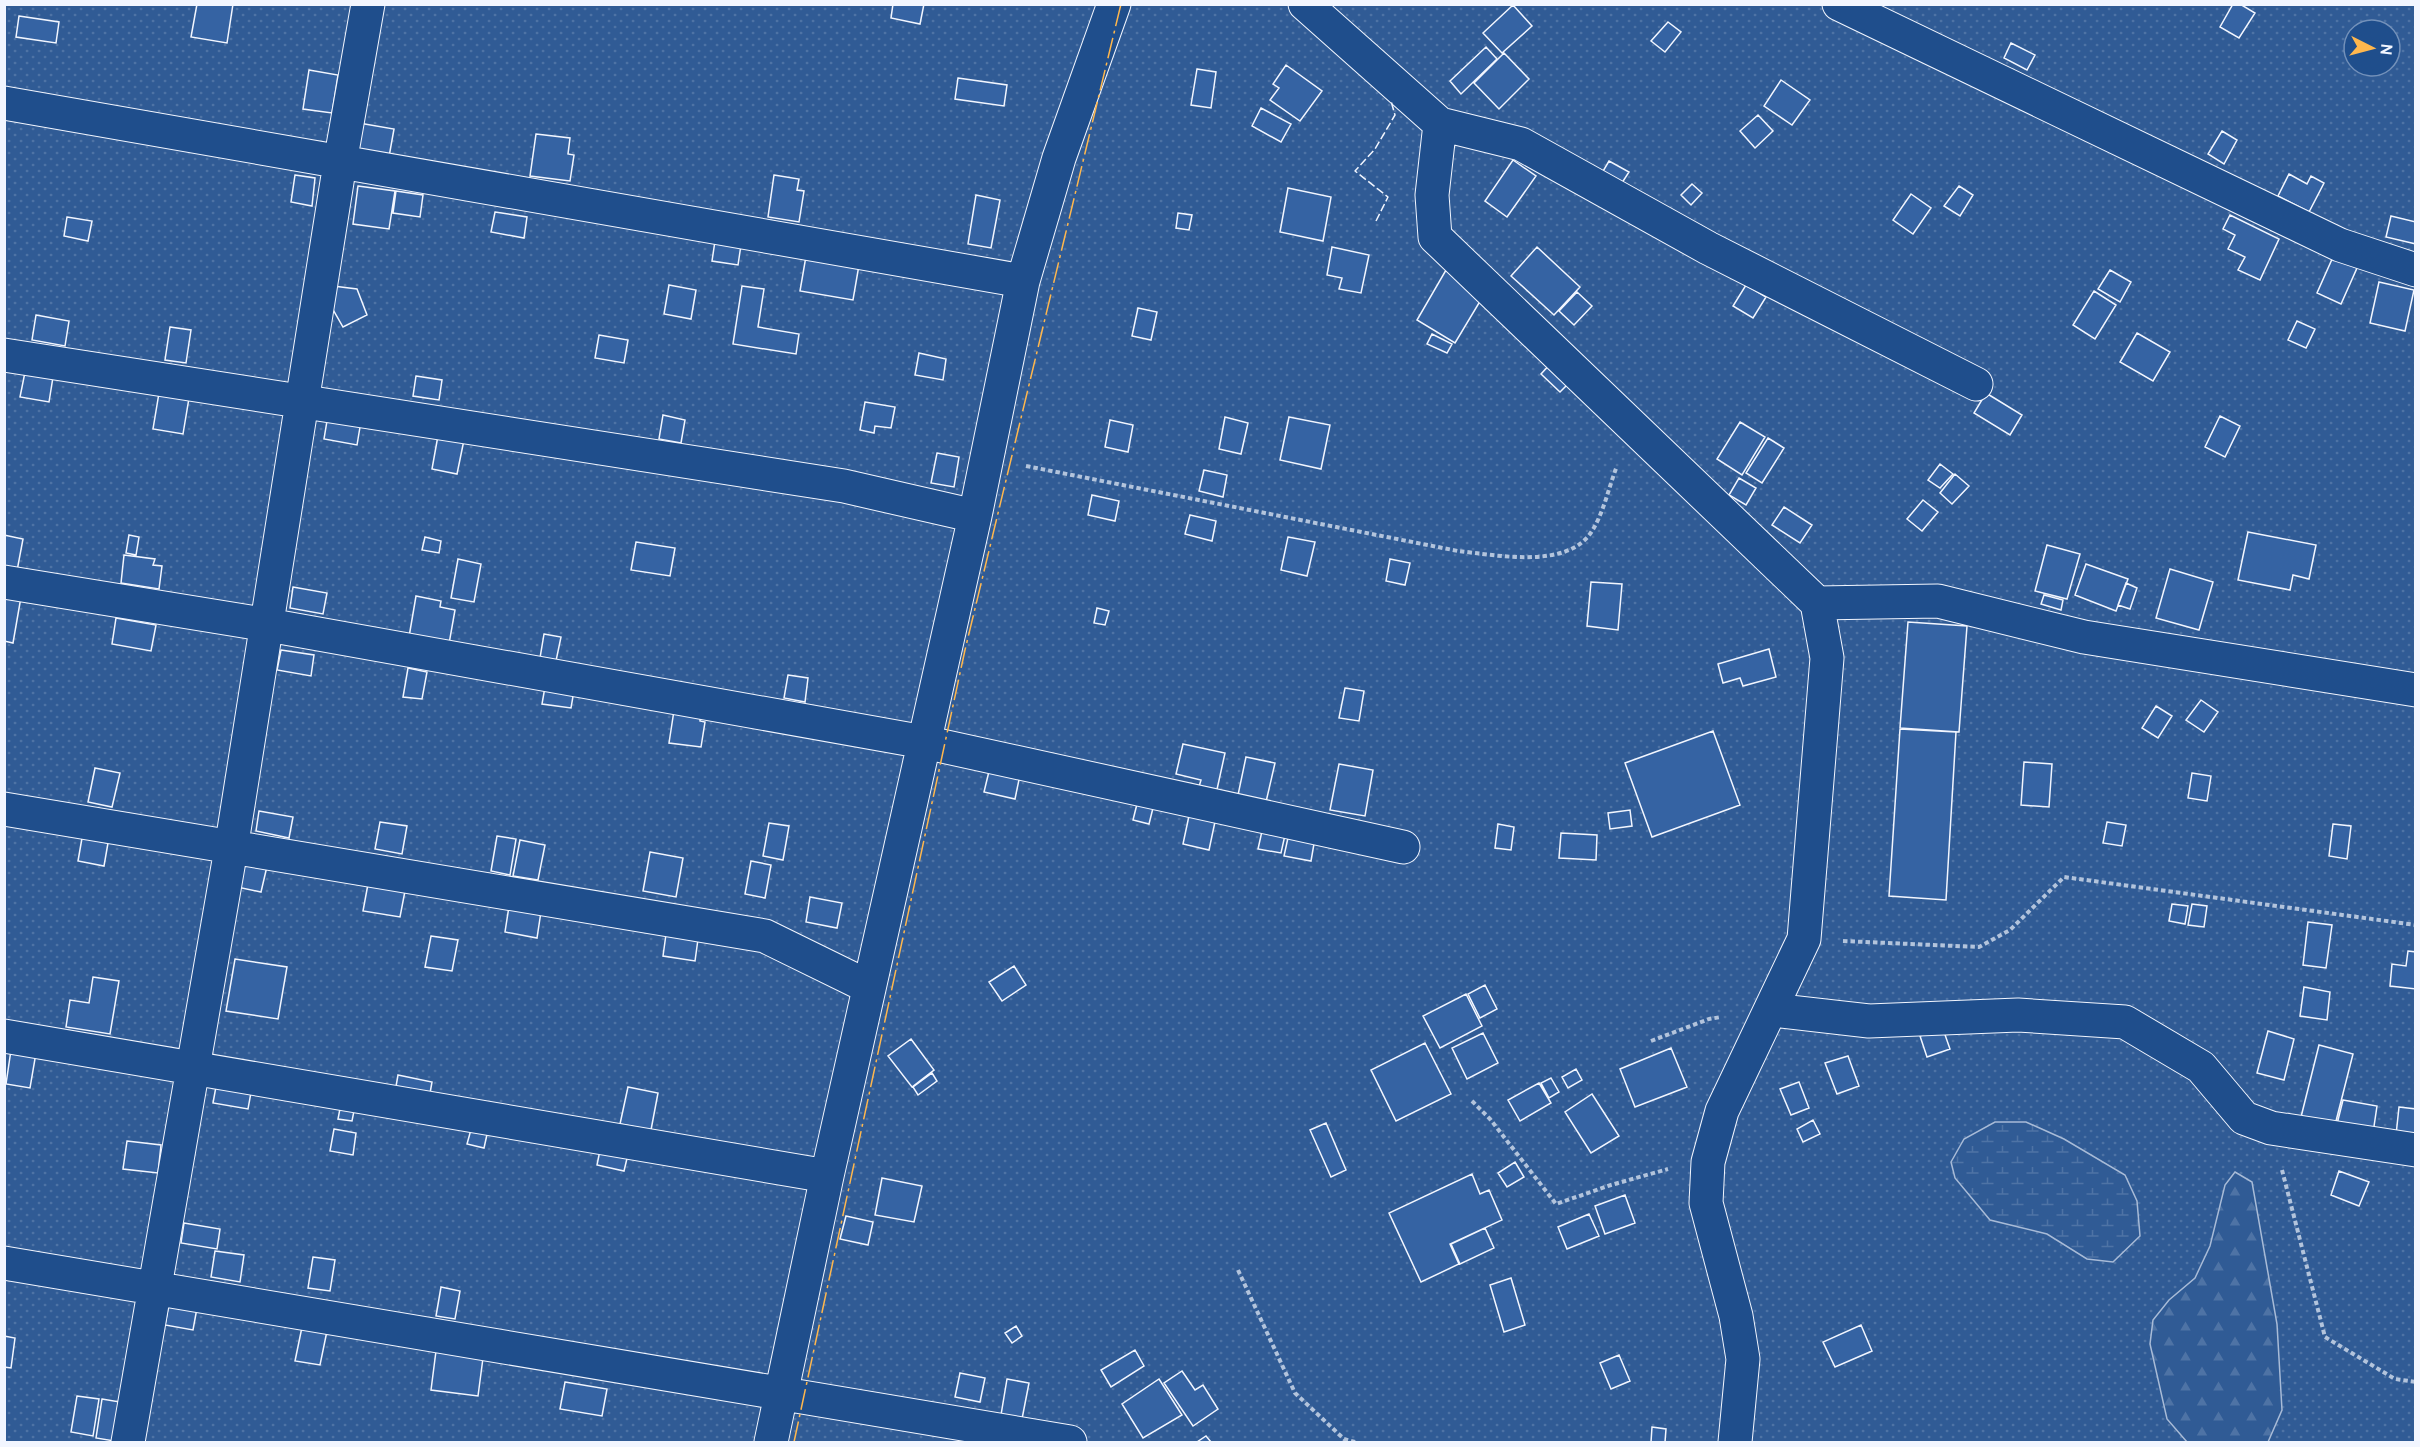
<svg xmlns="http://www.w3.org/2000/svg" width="2420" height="1447" font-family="Cabin,sans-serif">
<defs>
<pattern id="grass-dots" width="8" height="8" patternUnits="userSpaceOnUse" patternTransform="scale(1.5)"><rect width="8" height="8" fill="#305b95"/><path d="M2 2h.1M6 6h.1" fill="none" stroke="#4e73a5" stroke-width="1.8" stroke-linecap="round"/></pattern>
<pattern id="forest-firs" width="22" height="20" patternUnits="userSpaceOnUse" patternTransform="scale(1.5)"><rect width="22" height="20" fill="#305b95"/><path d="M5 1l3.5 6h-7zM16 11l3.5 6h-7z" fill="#4e73a5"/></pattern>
<pattern id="wetland-marsh" width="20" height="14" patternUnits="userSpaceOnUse" patternTransform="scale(1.5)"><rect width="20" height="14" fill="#305b95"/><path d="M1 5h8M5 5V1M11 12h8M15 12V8" fill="none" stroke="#4e73a5"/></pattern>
</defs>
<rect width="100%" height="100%" fill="#1f4e8c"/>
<path fill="url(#grass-dots)" stroke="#a8bbd7" stroke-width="1.5" fill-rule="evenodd" d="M5,5H2415V1442H5ZM2354,30H2390V66H2354Z"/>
<path fill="url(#forest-firs)" stroke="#a8bbd7" stroke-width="1.5" d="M2235,1172L2252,1182L2277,1324L2282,1410L2268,1442H2187L2167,1419L2150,1344L2153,1320L2169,1300L2195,1278L2210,1246L2225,1185Z"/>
<path fill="url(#wetland-marsh)" stroke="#a8bbd7" stroke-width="1.5" d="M1995,1122H2026L2064,1139L2125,1175L2137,1201L2140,1236L2113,1262L2087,1259L2047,1234L1990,1220L1955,1178L1951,1162L1964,1139Z"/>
<path fill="#3563a3" stroke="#f2f6ff" stroke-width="1.5" d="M197,4H233L227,43L191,37Z
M893,4H924L920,24L891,18Z
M2233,4H2240L2255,13L2239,38L2220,27Z
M1513,5L1532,26L1502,53L1483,33Z
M19,16L59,22L56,43L16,37Z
M1668,22L1681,32L1665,52L1651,41Z
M2011,43L2035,55L2027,70L2004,58Z
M1486,47L1497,59L1461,94L1450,81Z
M1504,53L1529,79L1499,109L1474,83Z
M1286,65L1322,91L1300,121L1270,100L1279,88L1273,84Z
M1197,69L1216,72L1211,108L1191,105Z
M309,70L338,75L332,113L303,109Z
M958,78L1007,85L1004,106L955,99Z
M1781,80L1810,100L1792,125L1764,106Z
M1261,108L1291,124L1281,142L1252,126Z
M1758,115L1773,131L1755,148L1740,131Z
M359,123L394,129L389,157L354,151Z
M2222,131L2237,140L2224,164L2208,154Z
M536,134L570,138L568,154L574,155L570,181L530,176Z
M1513,160L1536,176L1507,217L1485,201Z
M1609,161L1629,172L1618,189L1599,178Z
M2289,174L2307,184L2311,176L2324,183L2309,212L2278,196Z
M295,175L315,178L312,206L291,202Z
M774,175L799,179L797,190L804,191L799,222L768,217Z
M1692,184L1702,193L1691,205L1681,195Z
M358,186L395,191L389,229L353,224Z
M1959,186L1973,195L1960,216L1944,206Z
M1288,188L1331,197L1323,241L1280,232Z
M396,191L423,195L420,217L393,213Z
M1911,194L1931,208L1913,234L1893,220Z
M976,195L1000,200L991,248L968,244Z
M495,212L527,217L524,238L491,232Z
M1178,213L1192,215L1189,230L1176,228Z
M2230,215L2279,239L2260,280L2238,270L2245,257L2228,249L2235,235L2223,229Z
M2391,216L2416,222V244L2386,237Z
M67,217L92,221L88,241L64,236Z
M715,241L741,245L738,265L712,261Z
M1332,247L1369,255L1361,293L1339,289L1342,278L1327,275Z
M1537,247L1580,287L1554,315L1511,276Z
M806,256L859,265L853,300L800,291Z
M2333,257L2357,268L2341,304L2317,293Z
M1446,270L1485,293L1455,343L1417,320Z
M2110,270L2131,282L2120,302L2098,289Z
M2379,282L2414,290L2405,331L2370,323Z
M669,285L696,290L691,319L664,314Z
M1746,285L1766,297L1753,318L1733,306Z
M333,286L357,289L367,315L343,327L331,306Z
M742,286L764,289L758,327L799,334L796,354L733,344Z
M2094,291L2116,305L2095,339L2073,325Z
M1577,292L1592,306L1574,325L1559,311Z
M1138,308L1157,312L1151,340L1132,336Z
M36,315L69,321L65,346L32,340Z
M2297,321L2315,329L2306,348L2288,340Z
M170,327L191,330L186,363L165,360Z
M2137,333L2170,352L2153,381L2120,362Z
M1432,334L1452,344L1447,353L1427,344Z
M599,335L628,340L624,363L595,358Z
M919,353L946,359L943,380L915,375Z
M1553,361L1573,379L1560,392L1541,374Z
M25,372L53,377L49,402L20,397Z
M416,376L442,380L439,400L413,396Z
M159,393L189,398L183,434L153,429Z
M1986,393L2022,415L2010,435L1974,413Z
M865,402L895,407L891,428L875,426L874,433L860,430Z
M328,415L361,421L357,445L324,439Z
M663,415L685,420L681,443L659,439Z
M2220,416L2240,426L2225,457L2205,447Z
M1225,417L1248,423L1241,454L1219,449Z
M1289,417L1330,425L1321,469L1280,460Z
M1110,420L1133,425L1128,452L1105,447Z
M1740,422L1765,437L1742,475L1717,459Z
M439,430L465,435L457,474L432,469Z
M1768,438L1784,448L1762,483L1746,473Z
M937,453L959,457L954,487L931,483Z
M1940,464L1953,474L1940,488L1928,480Z
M1204,470L1227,475L1223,497L1199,491Z
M1955,474L1969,486L1952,504L1940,493Z
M1739,478L1756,488L1746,505L1729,495Z
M1092,495L1119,501L1115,521L1088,515Z
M1923,500L1938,512L1922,531L1907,519Z
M1784,507L1812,525L1800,543L1772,525Z
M1190,515L1216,521L1212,541L1185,534Z
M2248,532L2316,545L2309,579L2293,575L2290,590L2238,580Z
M4,535L23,539L17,571L4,569Z
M129,535L139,537L136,555L126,553Z
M425,537L441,541L439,553L422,550Z
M1288,537L1315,542L1307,576L1281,570Z
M636,542L675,548L670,576L631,570Z
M2047,545L2080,554L2067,599L2035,591Z
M124,555L155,559L153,565L162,566L159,589L121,583Z
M458,559L481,564L474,602L451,598Z
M1390,559L1410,563L1405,585L1386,581Z
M2086,564L2128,579L2116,611L2075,595Z
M2170,569L2213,582L2199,630L2156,618Z
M1591,582L1622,584L1618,630L1587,626Z
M2126,583L2137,588L2130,609L2118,605Z
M293,587L327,593L323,614L290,608Z
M4,594L21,597L13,643L4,641Z
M2044,595L2063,600L2061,610L2041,604Z
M416,596L441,601L440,607L455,610L449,644L409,637Z
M1097,608L1109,611L1105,625L1094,623Z
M116,618L156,625L151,651L112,644Z
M1908,622L1967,626L1959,732L1900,728Z
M544,634L561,637L556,661L540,658Z
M1769,649L1776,677L1743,686L1740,678L1723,683L1718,664Z
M281,650L314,655L311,676L277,670Z
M408,668L427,672L422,699L403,697Z
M788,675L808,678L805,702L784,698Z
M546,681L575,685L571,708L542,704Z
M1345,688L1364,691L1359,721L1339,718Z
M2201,700L2218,712L2204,732L2186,720Z
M675,704L701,708L700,721L705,722L701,747L669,743Z
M2156,706L2172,716L2158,738L2142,728Z
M1900,729L1956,732L1946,900L1889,896Z
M1713,731L1740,805L1652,837L1625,763Z
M1183,744L1225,753L1216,794L1198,790L1201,780L1176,774Z
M1246,757L1275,763L1266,802L1238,795Z
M2024,762L2052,764L2049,807L2021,805Z
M991,763L1021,770L1015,799L984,792Z
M1339,764L1373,770L1365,816L1330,810Z
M95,768L120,773L112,807L88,802Z
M2192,773L2211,776L2207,801L2188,798Z
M1139,796L1155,800L1149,824L1133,820Z
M1630,810L1632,826L1610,829L1608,813Z
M259,811L293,817L289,838L256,831Z
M1190,811L1216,817L1209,850L1183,844Z
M380,822L407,826L402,854L375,849Z
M2107,822L2126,825L2122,846L2103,843Z
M769,823L789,826L783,860L763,856Z
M1498,824L1514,827L1511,850L1495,848Z
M2333,824L2351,826L2347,859L2329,856Z
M1262,831L1285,835L1281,853L1258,849Z
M1289,833L1315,838L1311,861L1284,856Z
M1561,833L1597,835L1596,860L1559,858Z
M497,836L516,839L510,875L491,871Z
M82,838L108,843L104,866L78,861Z
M520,840L545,845L538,880L513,876Z
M650,852L683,858L676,897L643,891Z
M243,858L268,862L261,892L237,887Z
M751,861L771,865L765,898L745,894Z
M368,884L405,891L400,917L363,911Z
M810,897L842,903L837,928L806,922Z
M510,900L542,905L537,938L505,932Z
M2172,904L2188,906L2185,924L2169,921Z
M2192,904L2207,906L2204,927L2188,925Z
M2308,922L2332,925L2326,968L2303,965Z
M667,927L699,932L695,961L663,956Z
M431,936L458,940L452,971L425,967Z
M2408,951L2416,952V989L2390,986L2392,964L2406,966Z
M235,959L287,967L278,1019L226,1011Z
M1014,966L1026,985L1002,1001L989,982Z
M93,977L119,981L110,1034L66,1027L70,1000L89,1003Z
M1485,985L1497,1009L1480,1018L1468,994Z
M2304,987L2330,992L2327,1020L2300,1016Z
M1466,994L1482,1026L1440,1048L1423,1016Z
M1943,1029L1950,1049L1927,1057L1920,1036Z
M2268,1031L2294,1039L2284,1080L2257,1073Z
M1483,1033L1498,1063L1467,1079L1452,1048Z
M911,1039L934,1070L912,1087L888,1056Z
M1425,1043L1451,1094L1396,1121L1371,1070Z
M2319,1045L2353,1054L2334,1129L2300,1121Z
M1671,1048L1687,1087L1635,1107L1620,1069Z
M11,1050L36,1053L30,1088L6,1084Z
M1848,1056L1859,1086L1837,1094L1825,1063Z
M1576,1069L1582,1080L1568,1088L1562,1077Z
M932,1073L937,1081L918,1095L913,1087Z
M398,1075L432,1082L429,1099L395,1092Z
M1551,1078L1559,1092L1549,1098L1541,1083Z
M217,1081L252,1087L248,1109L213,1103Z
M1799,1082L1809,1108L1791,1115L1780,1089Z
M1539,1083L1551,1103L1520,1121L1508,1100Z
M628,1087L658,1093L651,1130L620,1124Z
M1592,1094L1619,1136L1591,1153L1565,1112Z
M342,1098L356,1101L352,1121L338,1119Z
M2343,1100L2377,1106L2373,1133L2336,1128Z
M2399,1107L2416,1109V1138L2396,1135Z
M1813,1120L1820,1134L1803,1142L1797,1129Z
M1326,1123L1346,1170L1331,1177L1310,1130Z
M472,1126L488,1130L484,1148L467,1144Z
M334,1129L356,1133L353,1155L330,1151Z
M127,1141L161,1145L158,1173L123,1169Z
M601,1145L629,1150L624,1171L597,1165Z
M1515,1162L1524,1177L1507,1187L1498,1173Z
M2339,1171L2369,1182L2359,1206L2331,1195Z
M1472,1174L1480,1194L1489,1190L1502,1220L1450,1244L1459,1264L1421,1282L1389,1213Z
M882,1178L922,1186L914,1222L875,1215Z
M1625,1195L1635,1223L1605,1234L1595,1206Z
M1589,1214L1599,1236L1567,1249L1558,1227Z
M846,1216L873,1222L868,1245L840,1239Z
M184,1223L220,1229L217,1249L181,1243Z
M1485,1228L1494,1248L1460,1264L1451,1244Z
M215,1251L244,1255L240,1282L211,1277Z
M313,1257L335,1260L330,1291L308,1288Z
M1511,1278L1525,1325L1504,1332L1490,1285Z
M441,1287L460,1291L455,1319L436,1316Z
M169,1303L197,1308L193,1330L165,1325Z
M1861,1325L1872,1351L1835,1367L1823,1342Z
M1016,1326L1022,1336L1012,1343L1005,1333Z
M302,1327L327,1331L320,1365L295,1361Z
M4,1336L15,1338L11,1368L4,1367Z
M1135,1350L1144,1366L1111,1387L1101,1370Z
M436,1351L483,1358L478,1396L431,1390Z
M1619,1355L1630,1381L1611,1389L1600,1363Z
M1182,1371L1195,1390L1203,1385L1218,1409L1193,1426L1164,1383Z
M960,1373L985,1378L980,1402L955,1397Z
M1007,1379L1029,1383L1022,1419L1001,1415Z
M1159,1379L1182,1415L1143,1438L1122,1404Z
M565,1382L607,1389L602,1416L560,1409Z
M77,1396L99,1399L93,1436L71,1432Z
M102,1399L126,1403L120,1442L96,1438Z
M1652,1427L1666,1429L1665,1442H1651Z
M1206,1436L1211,1442H1197Z"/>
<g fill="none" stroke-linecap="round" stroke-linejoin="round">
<defs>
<path id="minor" d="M1305,4L1440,124L1432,195L1435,237L1817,603L1827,658L1804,939L1722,1111L1708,1162L1706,1203L1736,1316L1743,1359L1735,1442
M1839,4L2340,245L2416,270
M4,103L1023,281
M1440,124L1521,144L1708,248L1976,384
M4,355L844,486L975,516
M4,582L268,625L924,742L1403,847
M1817,603L1938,601L2084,637L2416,690
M4,809L765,936L869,987
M1772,1010L1869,1021L2018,1015L2125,1022L2201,1067L2244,1118L2271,1128L2416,1150
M4,1036L827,1176
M4,1263L1070,1442
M128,1442L231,849L340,163L368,4
M771,1442L827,1176L975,516L1023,281L1059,158L1114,4"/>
</defs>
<use href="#minor" stroke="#f2f6ff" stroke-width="35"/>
<path stroke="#b3c4dc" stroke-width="4" stroke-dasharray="4.5 3" stroke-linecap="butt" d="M1026,466L1458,551C1496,555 1568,570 1592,531C1604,512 1609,486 1617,466
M1843,941L1979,947L2010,930L2064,877L2416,925
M1651,1041L1709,1019L1721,1017
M1472,1101L1490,1119L1556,1204L1611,1185L1668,1169
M2282,1170L2325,1337L2395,1379L2416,1382
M1238,1270L1295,1393L1344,1439L1355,1442"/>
<use href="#minor" stroke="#1f4e8c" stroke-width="33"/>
<path stroke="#f2f6ff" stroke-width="1.5" stroke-dasharray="8 3" stroke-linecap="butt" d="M1376,221L1388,197L1355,171L1375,149L1395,115L1391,101"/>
<path stroke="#ffb74d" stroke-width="1.5" stroke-dasharray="21 4.5 3 4.5" stroke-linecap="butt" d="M794,1442L965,650L1121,4"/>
</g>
<rect width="2420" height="1447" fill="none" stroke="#f2f6ff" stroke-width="12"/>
<g transform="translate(2372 48) rotate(96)"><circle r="28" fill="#1f4e8c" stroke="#7391ba" stroke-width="1.5"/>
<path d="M0-4.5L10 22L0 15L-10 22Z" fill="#ffb74d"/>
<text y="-9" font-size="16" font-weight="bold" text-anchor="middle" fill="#f2f6ff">N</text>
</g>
</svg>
